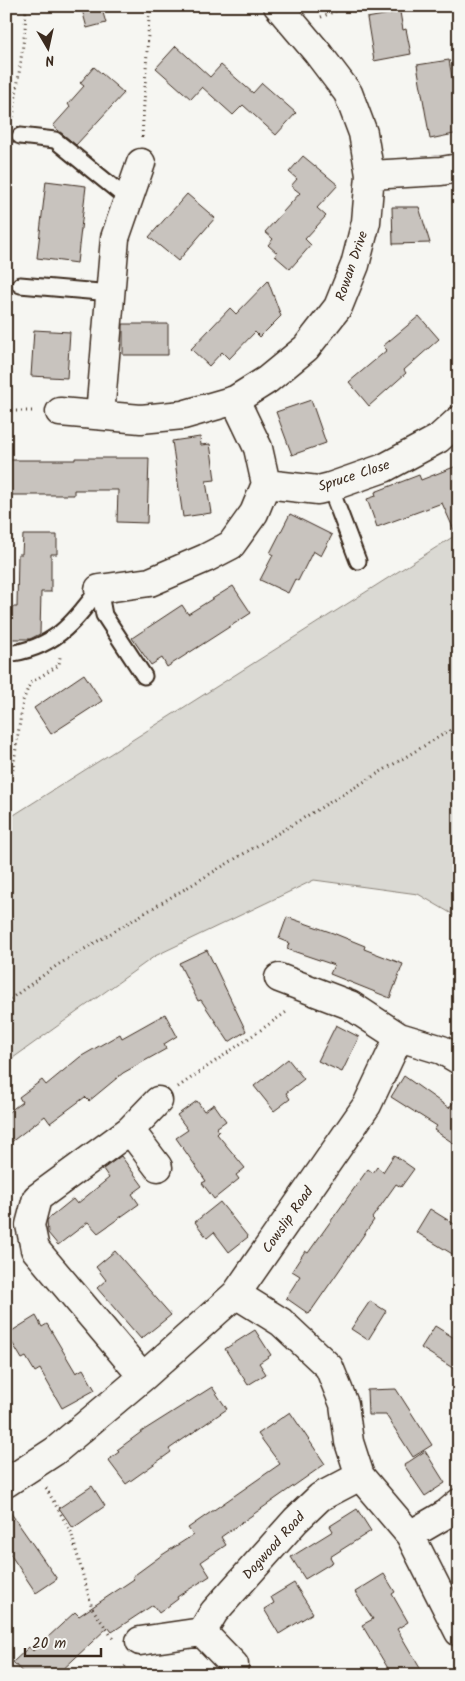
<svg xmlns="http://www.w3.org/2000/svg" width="465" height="1681" font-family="Kalam,sans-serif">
<rect width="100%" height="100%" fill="#f6f6f2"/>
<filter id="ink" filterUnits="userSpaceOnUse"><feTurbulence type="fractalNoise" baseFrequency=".02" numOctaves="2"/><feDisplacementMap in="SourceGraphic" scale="10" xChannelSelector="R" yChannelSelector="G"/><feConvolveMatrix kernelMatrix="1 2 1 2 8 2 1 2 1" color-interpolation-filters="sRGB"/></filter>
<g filter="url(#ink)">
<path fill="#dad9d3" stroke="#8a8278" d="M459,533V918L418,894L314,880L155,956L6,1063V820Z"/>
<path fill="#c8c3be" stroke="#3b2a1e" d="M81,6H101L106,23L87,28Z
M400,12L403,30L406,29L411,54L374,61L367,18Z
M176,46L210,77L221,65L253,93L262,83L296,113L276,135L243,105L233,115L202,87L191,99L156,68Z
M449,60L459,117V133L430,139L417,65Z
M94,67L124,93L76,145L53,126L70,107L68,104L84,86L80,83Z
M303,156L338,185L317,208L326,216L305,239L311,245L290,269L275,256L277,253L268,245L273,239L265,232L300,193L291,186L297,179L289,172Z
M46,181L86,186L77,263L37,258Z
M187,194L215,218L178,261L149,237Z
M392,207H419L430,243L393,244Z
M268,281L281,316L260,337L255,332L229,359L222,352L209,366L191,349L230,308L236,314Z
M419,316L439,339L404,370L406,373L369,406L349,382L387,350L383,346Z
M123,324H168V355H123Z
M34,330L70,332L67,378L31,376Z
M311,400L326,443L292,455L276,412Z
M200,437L201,445L210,444L212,457L215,480L206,481L211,513L183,517L172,441Z
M75,458H149L147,523L117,522L118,490H74V495H6V460H75Z
M459,465V541L442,503L377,527L367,499L376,496L375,492L419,475L421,480Z
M290,514L332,535L321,556L313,551L298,581L295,579L288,593L260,580L273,555L270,553Z
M23,535H57V554H51V592H41L40,634L30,639H7V607H17L18,554H22Z
M233,586L251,613L167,667L162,658L151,665L132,638L182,605L188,614Z
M84,674L102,701L51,734L34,708Z
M287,917L333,933L365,946L364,949L403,964L390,998L330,974L334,965L287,949L289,943L279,939Z
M207,950L246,1031L229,1042L201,1000L198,1001L179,963Z
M165,1014L177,1036L164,1044L166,1049L123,1073L89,1101L85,1097L50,1123L45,1116L6,1146V1114L22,1102L19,1097L42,1080L46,1085L80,1057L120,1034L122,1038Z
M336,1025L359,1037L342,1072L318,1061Z
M288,1059L304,1079L286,1093L290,1099L274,1111L254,1086Z
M404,1076L449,1108L459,1095V1147L434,1130L437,1126L391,1097Z
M197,1101L204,1111L214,1104L226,1121L216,1128L219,1132L217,1134L245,1168L236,1175L239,1179L214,1199L202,1183L206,1181L176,1138L188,1130L177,1115Z
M394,1155L414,1169L401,1187L396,1184L372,1218L374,1220L309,1314L286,1298L300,1276L292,1271L305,1251L308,1253L368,1169L373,1173L377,1167L383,1172Z
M121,1156L143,1186L132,1194L139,1204L98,1233L88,1222L58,1245L48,1233L47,1220L73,1199L77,1204L109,1178L103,1169Z
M220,1202L248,1237L229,1252L214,1232L207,1238L195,1222Z
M430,1209L459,1227V1258L416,1232Z
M115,1251L171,1315L141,1339L97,1288L106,1280L96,1267Z
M370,1301L386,1311L368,1340L351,1329Z
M36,1316L42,1327L47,1324L76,1373L83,1369L95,1390L62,1408L40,1369L35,1372L26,1357L22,1359L7,1334Z
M435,1326L459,1341V1372L421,1348Z
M255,1330L271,1355L259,1363L266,1374L248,1385L225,1349Z
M212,1387L227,1409L169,1449L171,1452L126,1484L108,1460L119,1452L117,1450L144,1430Z
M396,1389L432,1445L413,1457L386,1415H368L367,1390Z
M290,1412L325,1464L221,1537L226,1545L201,1562L210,1576L177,1597L178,1599L159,1613L153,1605L112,1632L108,1627L57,1675H25L13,1662L29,1647L33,1651L75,1612L79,1616L134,1579L132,1577L162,1555L193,1535L188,1528L280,1464L258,1434Z
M425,1451L445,1483L425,1496L404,1465Z
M92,1486L105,1506L73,1528L59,1508Z
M6,1506L57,1579L36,1593L6,1548Z
M357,1509L371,1531L330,1557L333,1562L305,1579L291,1557L333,1531L330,1526Z
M384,1574L395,1592L392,1594L408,1622L397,1629L424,1675H392L362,1625L373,1619L355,1592Z
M294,1583L313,1613L279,1634L264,1609L274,1603L271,1597Z"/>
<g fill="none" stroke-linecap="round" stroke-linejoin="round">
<defs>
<path id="lane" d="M20,136L55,140L129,200
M20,285L111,293
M330,487L358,561
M99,589L104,615L144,676
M6,654C53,649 73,624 99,589"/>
<path id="street" d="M370,175L441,171L459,168
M60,412L141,419L183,415L235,400L267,380L306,348L338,307L355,265L366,222L370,175L363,133L348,93L317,52L278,6
M100,415L115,238L141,163
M266,484L318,490L330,487L384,468L438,439L459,420
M99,589L150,582L206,558L231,545L254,513L266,484L258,448L235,400
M279,978L350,1005L399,1037L442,1050L459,1060
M130,1130L158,1167
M236,1294L281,1322L329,1367L344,1404L349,1442L360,1476L410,1535L459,1632
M143,1377L35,1249L30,1225L37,1198L130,1130L158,1101
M6,1483L55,1451L143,1377L236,1294L367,1105L399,1037
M410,1535L446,1514L459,1503
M202,1632L214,1612L296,1520L320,1497L360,1476
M140,1641L202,1632L234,1665"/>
</defs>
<use href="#lane" stroke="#3b2a1e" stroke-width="19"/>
<use href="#street" stroke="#3b2a1e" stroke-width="31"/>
<path stroke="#3b2a1e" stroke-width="3" stroke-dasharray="1 4" stroke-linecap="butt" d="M321,17L348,6
M13,117L25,30L26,6
M142,137L149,18L152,6
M6,163L8,151
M6,411H36
M6,783L12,775L23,701L30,683L59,665L60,657
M6,1002L56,966L459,725
M178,1087L288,1011
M46,1488L71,1532L92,1608L114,1640
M119,1675L127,1664"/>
<use href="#lane" stroke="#f6f6f2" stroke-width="15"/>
<use href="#street" stroke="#f6f6f2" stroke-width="28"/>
</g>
</g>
<g text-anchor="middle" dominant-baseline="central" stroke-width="4" stroke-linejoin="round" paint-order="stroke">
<g font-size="14" fill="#3b2a1e" stroke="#f6f6f2">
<text transform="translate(352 266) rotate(-71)">Rowan Drive</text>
<text transform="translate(354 476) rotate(-18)">Spruce Close</text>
<text transform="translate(288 1220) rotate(-55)">Cowslip Road</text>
<text transform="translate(274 1546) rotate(-48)">Dogwood Road</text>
</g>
</g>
<rect width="465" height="1681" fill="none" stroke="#f6f6f2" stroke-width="25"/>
<rect x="12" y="12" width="440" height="1656" fill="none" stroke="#3b2a1e" stroke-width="2" filter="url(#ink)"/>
<g transform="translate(48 48) rotate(171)" stroke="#f6f6f2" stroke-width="4" paint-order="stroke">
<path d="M0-4L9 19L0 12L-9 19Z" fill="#3b2a1e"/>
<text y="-8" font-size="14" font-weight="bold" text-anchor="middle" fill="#3b2a1e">N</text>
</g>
<path d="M25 1648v8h76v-8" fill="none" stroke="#3b2a1e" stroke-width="2.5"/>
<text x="32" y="1648" font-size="15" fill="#3b2a1e" stroke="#f6f6f2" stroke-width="4" paint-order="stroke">20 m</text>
</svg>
